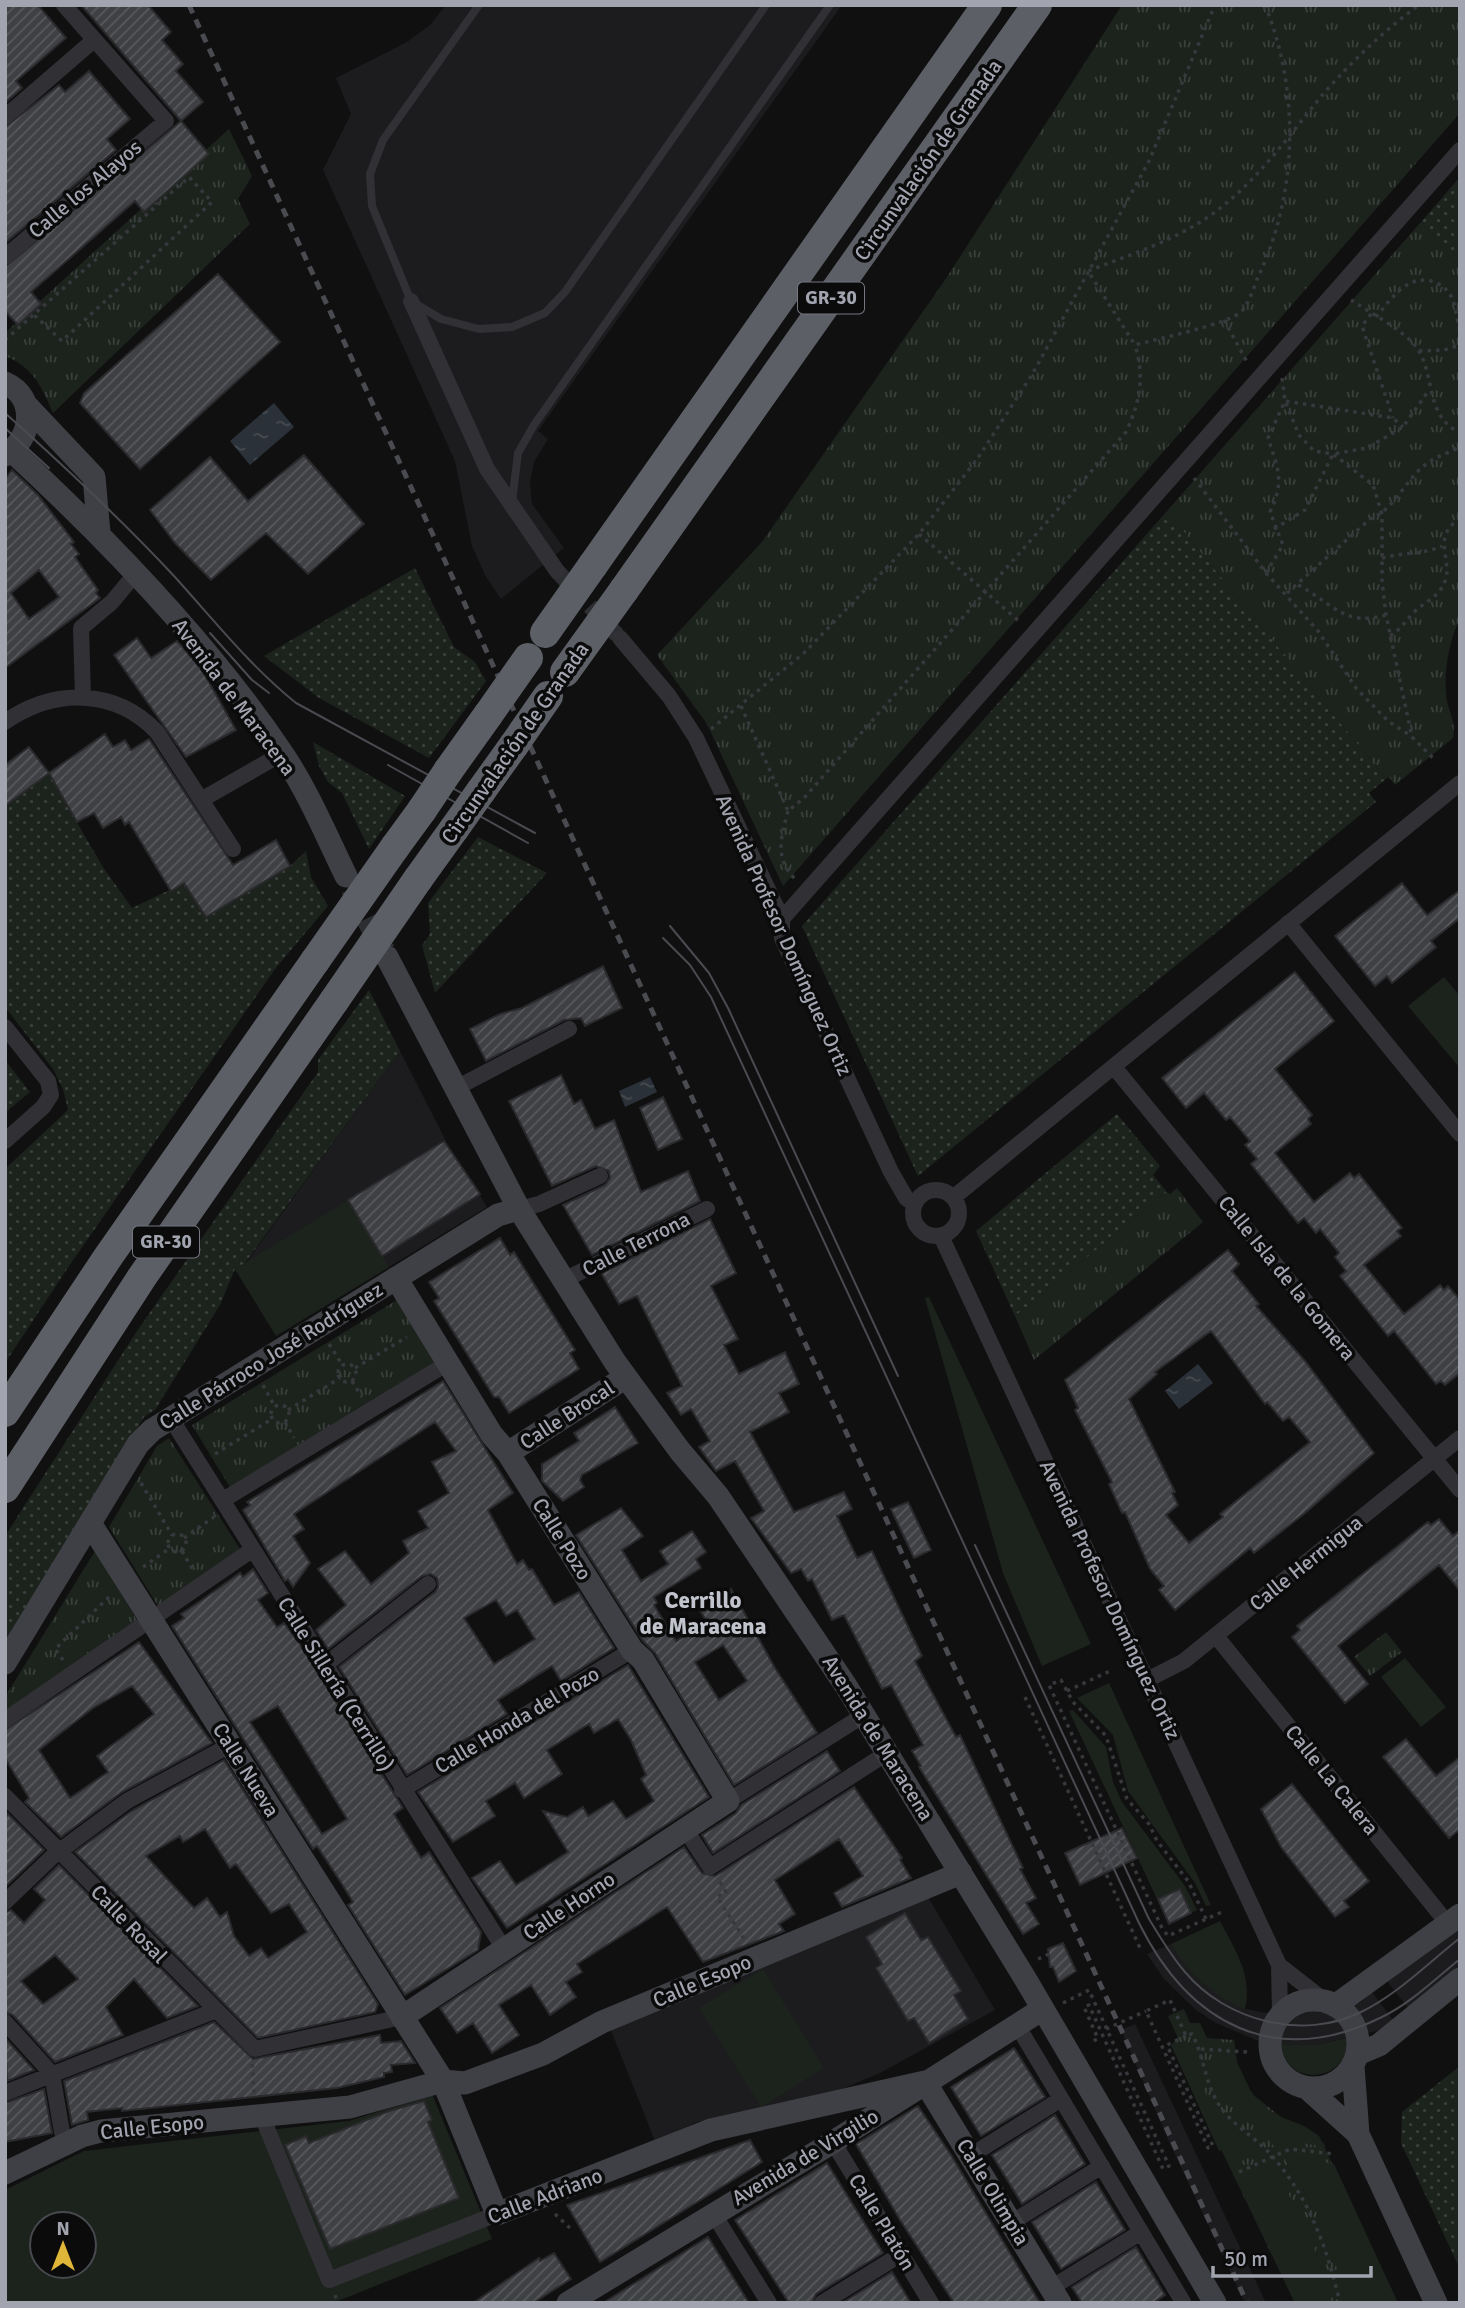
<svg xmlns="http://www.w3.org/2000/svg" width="1465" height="2308" font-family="Signika,sans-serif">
<defs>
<pattern id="grass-dots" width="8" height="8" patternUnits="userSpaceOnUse" patternTransform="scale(1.75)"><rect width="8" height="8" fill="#1c231d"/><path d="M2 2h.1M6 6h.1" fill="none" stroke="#3a403b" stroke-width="1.8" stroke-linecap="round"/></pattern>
<pattern id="park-tufts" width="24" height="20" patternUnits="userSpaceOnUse" patternTransform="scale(1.75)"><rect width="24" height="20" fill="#1c231d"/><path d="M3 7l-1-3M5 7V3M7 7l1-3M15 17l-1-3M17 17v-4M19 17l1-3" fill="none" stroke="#3a403b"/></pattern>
<pattern id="water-ripples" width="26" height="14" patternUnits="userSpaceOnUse" patternTransform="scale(1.75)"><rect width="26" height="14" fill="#2a3138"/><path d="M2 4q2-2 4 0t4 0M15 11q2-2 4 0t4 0" fill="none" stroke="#464c52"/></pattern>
<pattern id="building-hatch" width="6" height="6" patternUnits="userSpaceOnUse" patternTransform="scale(1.75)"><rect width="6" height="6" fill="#3f4044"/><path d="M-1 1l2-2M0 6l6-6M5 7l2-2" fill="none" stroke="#58595c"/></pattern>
</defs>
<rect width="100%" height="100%" fill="#101011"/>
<path fill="#1c1c1e" d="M446,5H842L538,431L548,439L534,462L530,482L532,504L564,548L501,599L485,575L472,546L455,461L323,170L351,114L336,78L407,42L430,25Z
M400,1051L445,1139L381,1180L420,1209L470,1179L487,1207L276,1336L235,1269L246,1263Z
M928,1897L995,2010L878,2074L834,2092L697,2122L655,2141L610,2028Z
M1460,1927V1966L1408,2008L1387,1981Z
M1171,1944L1189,1969L1205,1985L1245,2009L1293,2018L1311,2011L1330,2014L1361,2002L1372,1992L1393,2020L1380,2030L1315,2045L1281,2044L1256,2040L1216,2023L1196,2010L1164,1979L1147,1954Z
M1135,2024L1266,2303H1245L1171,2146L1121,2030Z"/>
<path fill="url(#grass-dots)" d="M1460,177V269L1421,222Z
M1167,511L1386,779L1369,793L1376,802L918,1176L802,926Z
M415,568L454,647L475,662L486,681L429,758L319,698L264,656Z
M313,742L405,796L369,849L342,793L328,782L319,766Z
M48,773L103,867L132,908L184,883L206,917L290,866L306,851L311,877L328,906L275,969L67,1269L5,1363V1169L68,1110L63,1089L53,1069L5,1007V806Z
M478,837L547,873L435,993L422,945L430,934L428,903Z
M369,990L400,1051L245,1263L235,1269L220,1305L155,1410L144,1417L5,1645V1536L137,1331L318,1072V1060Z
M5,1060L30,1092L5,1113Z
M1117,1114L1160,1166L1153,1175L1167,1192L1015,1316L976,1231Z
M1460,2066V2269L1401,2143L1402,2112Z"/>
<path fill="url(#park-tufts)" d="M1122,5H1460V113L783,886L707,724L657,655L762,542L945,280Z
M229,129L252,176L238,199L250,224L53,413C42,387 33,367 5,356V333Z
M1421,222L1460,269V618C1449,642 1444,668 1446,694C1447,709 1457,722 1453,738L1395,785L1389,777L1386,779L1167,511Z
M1177,1188L1203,1222L1034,1360L1015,1316L1167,1192L1170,1194Z
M397,1300L437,1364L231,1489L192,1425Z
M169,1438L240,1549L158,1606L109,1527L157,1446Z
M95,1551L137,1620L5,1712V1697Z
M1386,1632L1402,1652L1370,1676L1354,1657Z
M1184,2009L1190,2023H1200L1207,2038L1234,2040L1237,2062L1252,2094L1281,2117L1304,2126L1319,2136L1398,2303H1295L1171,2045L1178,2038L1168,2016Z"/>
<path fill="#1c231d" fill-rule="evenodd" d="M1444,977L1460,996L1459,1067L1408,1006Z
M348,1200L389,1267L276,1336L235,1269Z
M929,1297L1091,1644L1042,1666L1003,1573L925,1298Z
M1405,1658L1446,1707L1421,1727L1381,1677Z
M1109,1683L1211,1905H1212L1206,1906L1195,1883L1128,1791L1113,1735L1077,1698Z
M1073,1710L1106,1747L1113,1782L1122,1802L1185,1886L1197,1910L1191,1913L1180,1889L1157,1899L1069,1711Z
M1220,1921C1235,1950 1253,1976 1245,2009C1213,1996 1188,1973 1171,1944Z
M763,1969L824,2068L761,2107L699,2008Z
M1347,2038C1351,2083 1285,2089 1281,2044L1315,2045Z
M1187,2040L1208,2100L1223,2121L1258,2154L1230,2166L1223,2150L1219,2151L1171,2045Z
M1211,2059L1237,2062C1246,2086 1256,2105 1281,2117C1300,2127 1314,2128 1326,2147L1284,2140L1275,2147L1220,2092Z
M432,2094L492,2239L333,2303H5V2190L84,2151L349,2121ZM42,2224H84V2266H42Z
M1291,2157L1334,2164L1398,2303H1347L1324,2224L1285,2160Z
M1270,2166C1301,2208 1318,2253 1332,2303H1295L1238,2182Z"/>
<path fill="url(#water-ripples)" d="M274,403L294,427L250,465L230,441Z
M650,1077L657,1092L625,1107L619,1091Z
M1198,1364L1213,1383L1179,1409L1165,1391Z"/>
<path fill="url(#building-hatch)" stroke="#2a2a2d" stroke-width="2" fill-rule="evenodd" d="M5,5H38L66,38L16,81L22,88L5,103Z
M81,5H148L171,32L162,40L183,64L176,71L203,102L181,121L209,154L144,212L135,201L31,292L41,304L18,325L5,311V267L181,121Z
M89,71L130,119L107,139L116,150L5,243V127L59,85L65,92Z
M218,274L280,342L140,469L80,403L84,393Z
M304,455L364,524L308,574L266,533L211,580L175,543L150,510L210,457L248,501Z
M12,470L38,495L74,542L71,544L79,554L75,557L98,590L96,593L100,598L5,668V479ZM39,570L59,597L29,619L11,593Z
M137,638L151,658L177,641L201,668L236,730L186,757L114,655Z
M105,734L113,747L125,740L131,750L149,739L233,865L276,840L290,866L206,917L184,883L171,891L129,822L125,825L121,817L103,828L94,813L77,822L49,773Z
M29,747L49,773L5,806V765Z
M1402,883L1427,915L1460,890V918L1431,941L1436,947L1392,983L1387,976L1375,986L1335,936Z
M603,966L622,1008L585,1026L581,1018L564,1020L486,1061L470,1029L500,1014L522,1008Z
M1295,972L1334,1021L1275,1069L1312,1115L1308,1119L1311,1124L1275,1153L1314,1202L1350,1173L1354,1178L1359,1174L1390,1213L1402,1228L1397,1231L1401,1236L1364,1265L1404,1314L1440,1285L1444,1290L1448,1286L1460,1300V1373L1445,1385L1441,1381L1436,1384L1394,1331L1388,1336L1340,1276L1346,1271L1335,1257L1339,1253L1320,1229L1316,1233L1304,1218L1298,1223L1251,1164L1257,1159L1245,1145L1250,1141L1230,1117L1226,1120L1204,1093L1186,1108L1162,1078Z
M561,1075L574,1104L581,1100L595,1129L614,1120L641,1192L688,1171L700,1201L592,1255L563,1205L605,1185L610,1178L609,1171L596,1166L552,1186L509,1101Z
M663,1097L682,1139L658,1150L640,1108Z
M444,1141L480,1194L382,1256L348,1200Z
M710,1219L736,1273L711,1286L738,1339L724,1345L739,1374L785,1352L799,1384L779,1393L789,1412L750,1432L794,1512L844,1492L852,1509L837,1516L857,1558L872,1551L922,1656L915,1661L956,1737L960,1735L1023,1868L1020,1869L1036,1898L1026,1903L1039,1924L1023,1934L919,1767L921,1766L912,1751L923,1745L891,1685L882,1689L844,1615L832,1620L812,1579L808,1581L801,1569L791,1573L751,1518L764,1511L735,1461L716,1471L699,1447L710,1441L691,1409L681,1415L667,1393L682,1386L637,1296L619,1304L603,1276L602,1273Z
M500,1238L510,1255L514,1252L575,1350L570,1353L579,1369L509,1413L499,1397H494L434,1301L439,1298L429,1282Z
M1228,1250L1239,1264L1232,1271L1259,1304L1256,1306L1305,1361L1374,1453L1305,1513L1254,1553L1250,1548L1175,1610L1159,1590L1164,1586L1150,1569L1125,1512L1122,1513L1109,1484L1112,1482L1075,1410L1078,1408L1065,1380ZM1211,1331L1265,1404L1267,1402L1283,1421L1289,1417L1310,1442L1220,1514L1223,1517L1189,1543L1166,1515L1178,1505L1172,1493L1175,1492L1129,1399L1157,1374L1155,1372Z
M443,1381L513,1493L488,1510L517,1564L523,1560L529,1570L532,1569L554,1605L579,1592L614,1648L561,1681L552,1666L498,1700L507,1714L407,1775L339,1667L435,1592L438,1587L437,1578L431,1574L422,1576L328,1649L316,1630L346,1605L318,1569L345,1551L371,1584L409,1553L403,1541L428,1528L418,1511L449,1493L432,1462L456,1451L435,1422L294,1514L304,1529L293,1536L310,1563L293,1587L288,1579L285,1581L243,1510L250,1505L247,1502ZM496,1600L506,1616L517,1610L535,1639L494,1664L464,1618Z
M615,1407L638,1443L582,1475L580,1480L584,1487L563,1501L542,1481V1464L579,1441L574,1433Z
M908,1502L931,1550L914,1558L891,1509Z
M621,1508L643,1536L622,1550L641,1581L668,1564L660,1551L692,1531L706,1552L696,1559L701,1568L654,1597L657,1603L654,1605L676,1641L707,1622L699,1609L731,1589L775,1668L817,1733L734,1785L655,1653L643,1641L576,1535ZM723,1645L747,1681L719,1700L695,1662Z
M1439,1519L1453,1536L1460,1530V1591L1439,1565L1338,1646L1368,1684L1345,1703L1292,1637L1300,1630L1297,1626L1428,1522L1431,1525Z
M253,1569L268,1593L258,1600L277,1627L284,1623L300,1644L403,1808L394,1814L421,1858L429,1852L481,1932L478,1950L405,1995L348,1905L353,1902L340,1881L317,1846L313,1849L172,1626L184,1618L181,1614L199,1602L240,1573L243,1577ZM278,1706L347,1819L322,1834L250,1722Z
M139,1642L212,1743L122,1792L61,1837L25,1802L29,1798L5,1758V1730ZM132,1686L154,1714L97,1756L108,1772L70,1798L39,1750L93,1708Z
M628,1665L709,1797L507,1928L472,1878L500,1861L516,1885L568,1852L543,1811L567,1817L583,1807L588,1816L613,1801L626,1819L654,1801L641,1779L646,1775L631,1740L618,1719L594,1733L589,1724L547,1750L562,1774L524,1798L515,1783L486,1801L495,1816L453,1842L418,1792Z
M1406,1739L1436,1776L1460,1757V1829L1449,1838L1383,1757Z
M827,1751L840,1771L713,1853L702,1835L736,1813L741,1805Z
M224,1760L378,2004L375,2012L258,2038L75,1852L133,1810ZM205,1829L230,1868L236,1864L271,1913L289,1904L307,1932L268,1958L261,1948L249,1956L234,1936L227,1912L220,1917L207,1898L194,1908L146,1856L180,1836L183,1842Z
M1292,1784L1369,1881L1344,1901L1349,1907L1335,1917L1281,1847L1261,1809Z
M854,1787L902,1858L900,1860L911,1878L842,1907L834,1893L863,1876L839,1839L775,1880L795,1914L779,1924L784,1931L703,1962L667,1907L577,1964L582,1972L566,1982L576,1997L550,2015L531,1985L499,2005L519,2035L492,2053L473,2023L457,2033L440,2008L684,1847L702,1873L715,1876Z
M8,1814L44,1850L5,1887V1817Z
M1122,1828L1137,1858L1080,1885L1065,1853Z
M59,1865L198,2006L167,2018L134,1979L106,2007L123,2035L55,2062L13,2015L5,2012V1912L11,1910L24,1923L45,1900L34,1889ZM55,1955L78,1979L43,2004L21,1981Z
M1180,1889L1191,1913L1169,1924L1158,1899Z
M905,1913L921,1940L928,1937L961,1991L954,1995L968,2019L929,2043L914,2018L908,2021L876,1968L882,1964L866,1937Z
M1063,1943L1076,1971L1059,1982L1053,1967H1050L1048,1949Z
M214,2022L253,2059L380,2035L381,2043L401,2041L415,2063L391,2065L392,2072L384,2073V2077L337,2088L122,2111V2108L87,2112L88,2120L72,2125L64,2081Z
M5,2038L34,2070L7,2081Z
M1014,2048L1045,2097L981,2136L951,2087Z
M44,2089L52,2133L5,2142V2103Z
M424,2101L432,2120L428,2122L459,2198L330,2249L285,2145L306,2136L309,2143L389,2111Z
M918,2106L951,2155L1040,2303H954L900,2220L856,2144Z
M1055,2115L1085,2164L1022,2204L992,2155Z
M750,2140L762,2162L600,2262L567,2205Z
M827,2163L883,2253L816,2294L812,2303H789L735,2220Z
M1096,2182L1125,2230L1061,2269L1032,2222Z
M708,2237L749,2303H603Z
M1136,2247L1165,2295L1153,2303H1082L1072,2287Z
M554,2253L571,2279L533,2303H473L539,2258L540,2261Z
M892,2272L911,2303H842Z"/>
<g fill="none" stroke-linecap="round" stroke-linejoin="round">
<path stroke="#2d2e31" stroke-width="16" stroke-dasharray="16 8" stroke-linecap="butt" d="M557,571L620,638"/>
<path stroke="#2d2e31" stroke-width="23" stroke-dasharray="23 11" stroke-linecap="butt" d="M352,888L384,951"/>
<path stroke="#37383c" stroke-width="3.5" stroke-dasharray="3.5 5" stroke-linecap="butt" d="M1265,5C1300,91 1298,193 1258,277C1254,287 1249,303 1242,311C1230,324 1156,339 1135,345L1088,271C1127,256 1170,242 1205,219C1255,186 1287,137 1325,92C1353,60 1385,30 1419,5
M1351,300C1369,312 1405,331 1417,348C1436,376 1424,415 1460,433
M1371,314L1362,326L1393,418
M1376,317C1392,298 1409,271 1437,283C1444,287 1449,291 1452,298C1456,308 1457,320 1460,331
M1224,320L1247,362
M5,340L189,177L212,202L62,341L33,314
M1419,351L1444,350L1460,345
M1282,378L1285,401L1299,435L1314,451L1333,454L1373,485L1382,514V581L1386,615L1412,737L1436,761
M1194,478L1266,573L1318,631L1356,688L1388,721L1411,736
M1274,529L1305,510L1333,454L1367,448L1403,427L1429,390
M919,534L1020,622
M1382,558C1403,552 1423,555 1442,546
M1266,573L1283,545L1270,512C1285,481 1278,469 1268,438L1285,401L1393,418L1403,427
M1298,585C1334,604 1344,627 1386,615
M1287,593L1370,519C1396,509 1406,477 1429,462C1438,456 1450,452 1460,447
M1390,636C1401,629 1405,622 1413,613C1425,601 1441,597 1446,578C1451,559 1432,535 1460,519
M741,706L788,811L804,798L1126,432C1140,402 1145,377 1135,345
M711,729L804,653L919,534L978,458L1033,373L1149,161L1215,5
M788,811C781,837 774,858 795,879
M329,1344L343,1366
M338 1373a9 9 0 1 1 18 0a9 9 0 1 1-18 0Z
M355,1368L407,1337
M352,1381L362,1397
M263,1385L275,1407
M271 1414a9 9 0 1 1 18 0a9 9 0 1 1-18 0Z
M288,1410L340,1378
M285,1422L294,1438
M215,1454L272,1419
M141,1483L172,1535
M168 1543a9 9 0 1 1 18 0a9 9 0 1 1-18 0Z
M184,1538L214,1517
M182,1551L193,1570
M143,1567L170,1548
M63,1660L55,1649L110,1596
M1067,1691L1110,1671
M1025,1697L1140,1948
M720,1882L726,1892L717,1897L745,1940
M1206,1919L1188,1881L1157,1841L1149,1824L1127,1799L1106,1736L1073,1702L1061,1680L1049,1685L1162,1928L1168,1936L1222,1912
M1038,1959L1049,1954
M1063,2003L1089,1990L1169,2166L1163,2169L1089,2005L1084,2007L1098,2039L1090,2042
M1186,2036L1167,2045L1213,2146L1208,2148L1146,2011L1170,2000L1186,2036L1192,2034C1205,2058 1205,2087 1222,2109C1235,2127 1258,2139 1273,2157C1310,2200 1327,2248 1340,2303
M1201,2049L1247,2052
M252,2064L254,2095
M1239,2172L1290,2149L1334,2154
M555,2214L572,2230
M335,2295L338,2303"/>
<path stroke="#313135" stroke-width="8" d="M479,5L383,140L370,174L372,206L411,301L441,319L479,329L512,327L545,313L565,292L766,5
M512,502L518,453L534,425L830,5"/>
<path stroke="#313135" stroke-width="16" d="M5,117L94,40
M5,257L166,121L64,5
M411,301L487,469L557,571
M620,638L669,696L696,738L782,919V938L891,1172L906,1198L914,1204
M83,697L81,628L112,602L136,573
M5,722C54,688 115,688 157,732L233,849
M201,800L283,753
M782,919L1460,150
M1288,923L1460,1134
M5,1027L48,1081L51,1095L43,1107L5,1141
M1114,1067L1460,1490
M456,1088L569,1029
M913 1213a23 23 0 1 1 46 0a23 23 0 1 1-46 0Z
M954,1197L1460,783
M519,1209L539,1204L600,1176
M941,1236L1279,1965L1280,2015
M564,1280L707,1209
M170,1417L504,1949
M223,1500L448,1363
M1216,1636L1448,1924
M324,1666L428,1584
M1147,1680L1184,1661L1460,1438
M5,1720L253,1549
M402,1790L632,1650
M5,1796L255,2049L402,2017
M728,1801L864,1715
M685,1829L710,1867L887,1753
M5,1902L53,1856L127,1801L230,1745
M1279,1965L1325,2001
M5,2022L52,2074
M1017,2025L1183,2302
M52,2074L62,2132L68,2142
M5,2093L214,2011
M266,2126L329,2280L497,2214
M833,2142L931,2303
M970,2156L1061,2099
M713,2213L769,2303
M1011,2223L1102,2166
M1051,2288L1141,2232
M822,2303L890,2261"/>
<path stroke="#3f4045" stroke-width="23" d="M5,383C37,397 33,439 5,455
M26,405L94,477L99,533
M12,451C108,540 209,644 282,753C308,791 326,835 346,876
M387,957L519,1209L615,1362L680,1451L718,1496L846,1686L1026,1980L1215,2303
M396,1278L492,1435L508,1453L632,1650L643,1660L728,1801L402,2017
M508,1453L626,1377
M90,1523L443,2081L497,2214L711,2130L925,2082
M5,1663L138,1444L152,1430L498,1215L519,1209
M1270 2044a44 44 0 1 1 88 0a44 44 0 1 1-88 0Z
M1336,2005L1460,1915
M1358,2054L1379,2045L1460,1979
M1353,2066L1358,2134L1436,2303
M925,2082L1060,2303
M1307,2088L1358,2134
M5,2173L82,2136L101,2131L350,2107L443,2081L465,2083L543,2054L602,2022L961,1873
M568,2303L833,2142L1041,2010"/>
<path stroke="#5d5f66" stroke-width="30" d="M593,565L987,5
M624,590L1037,5
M448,771L488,715
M481,791L514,745
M395,847L422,810
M418,879L454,829
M5,1412L108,1257L315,961
M5,1488L142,1277L334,1001"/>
<path stroke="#4a4b50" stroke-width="2" d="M5,413C63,465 121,519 174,576C214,620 250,666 296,703L535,833
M5,428L49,468
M210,633L252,680L269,693
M388,765L528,843
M670,926L709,973L728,1008L898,1376
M663,938L690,965L711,997L1139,1923C1189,2024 1275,2070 1382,2017C1411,2003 1435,1979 1460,1959
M975,1545L1149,1919C1160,1937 1171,1956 1185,1972C1226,2021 1303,2041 1361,2012C1398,1994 1428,1963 1460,1938"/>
<path stroke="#4a4b50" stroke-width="5" stroke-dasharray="9 7" stroke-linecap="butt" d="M189,5L1247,2303"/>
<path stroke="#37383c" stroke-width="3.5" stroke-dasharray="3.5 5" stroke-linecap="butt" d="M1106,2029L1146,2011"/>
<path stroke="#5d5f66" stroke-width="30" d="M545,633L593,565
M565,672L624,590
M488,715L528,658
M514,745L548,696
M422,810L448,771
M454,829L481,791
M315,961L395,847
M334,1001L418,879"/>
</g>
<g text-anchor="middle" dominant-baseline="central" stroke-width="7" stroke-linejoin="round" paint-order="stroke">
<g fill="#0b0b0c" stroke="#75777f" stroke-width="2">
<rect x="798" y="282.5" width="66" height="31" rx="5"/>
<rect x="133" y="1226.5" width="66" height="31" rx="5"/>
</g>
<g font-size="19" font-weight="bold" fill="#a2a5b0">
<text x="831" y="298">GR-30</text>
<text x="166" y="1242">GR-30</text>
</g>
<g font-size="21" fill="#a2a5b0" stroke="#0b0b0c">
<text transform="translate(928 160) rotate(-55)">Circunvalación de Granada</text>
<text transform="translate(85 189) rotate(-40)">Calle los Alayos</text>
<text transform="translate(234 697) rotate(53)">Avenida de Maracena</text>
<text transform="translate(515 743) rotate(-55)">Circunvalación de Granada</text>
<text transform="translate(784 935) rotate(66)">Avenida Profesor Domínguez Ortiz</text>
<text transform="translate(636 1244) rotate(-27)">Calle Terrona</text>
<text transform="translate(1287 1278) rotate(51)">Calle Isla de la Gomera</text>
<text transform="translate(271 1356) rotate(-32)">Calle Párroco José Rodríguez</text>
<text transform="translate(567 1415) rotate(-33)">Calle Brocal</text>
<text transform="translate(562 1539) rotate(58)">Calle Pozo</text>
<text transform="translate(1306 1563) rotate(-39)">Calle Hermigua</text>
<text transform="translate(1110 1600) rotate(65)">Avenida Profesor Domínguez Ortiz</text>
<text transform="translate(336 1684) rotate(58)">Calle Sillería (Cerrillo)</text>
<text transform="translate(517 1720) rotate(-31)">Calle Honda del Pozo</text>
<text transform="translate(878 1738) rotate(58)">Avenida de Maracena</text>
<text transform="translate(246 1770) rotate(58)">Calle Nueva</text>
<text transform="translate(1332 1780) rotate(51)">Calle La Calera</text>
<text transform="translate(569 1906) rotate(-34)">Calle Horno</text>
<text transform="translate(129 1924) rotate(46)">Calle Rosal</text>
<text transform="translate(702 1981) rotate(-23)">Calle Esopo</text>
<text transform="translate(152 2127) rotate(-6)">Calle Esopo</text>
<text transform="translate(805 2157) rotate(-31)">Avenida de Virgilio</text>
<text transform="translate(993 2192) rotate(59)">Calle Olimpia</text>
<text transform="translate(545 2196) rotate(-21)">Calle Adriano</text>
<text transform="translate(882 2222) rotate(59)">Calle Platón</text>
</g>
<g font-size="23" font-weight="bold" fill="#c2c4cd" stroke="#0b0b0c">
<text x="703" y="1600">Cerrillo<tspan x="703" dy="26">de Maracena</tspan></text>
</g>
</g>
<rect width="1465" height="2308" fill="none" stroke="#a2a5b0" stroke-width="14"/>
<g transform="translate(63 2245)"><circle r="33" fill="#0b0b0c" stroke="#47494e" stroke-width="2"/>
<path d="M0-5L12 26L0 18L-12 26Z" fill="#e0b639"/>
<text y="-10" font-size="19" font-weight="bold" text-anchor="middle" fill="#a2a5b0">N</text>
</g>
<path d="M1213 2266v10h158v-10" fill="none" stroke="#a2a5b0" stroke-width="3.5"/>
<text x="1224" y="2266" font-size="21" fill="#a2a5b0" stroke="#0b0b0c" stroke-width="5" paint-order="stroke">50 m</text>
</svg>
